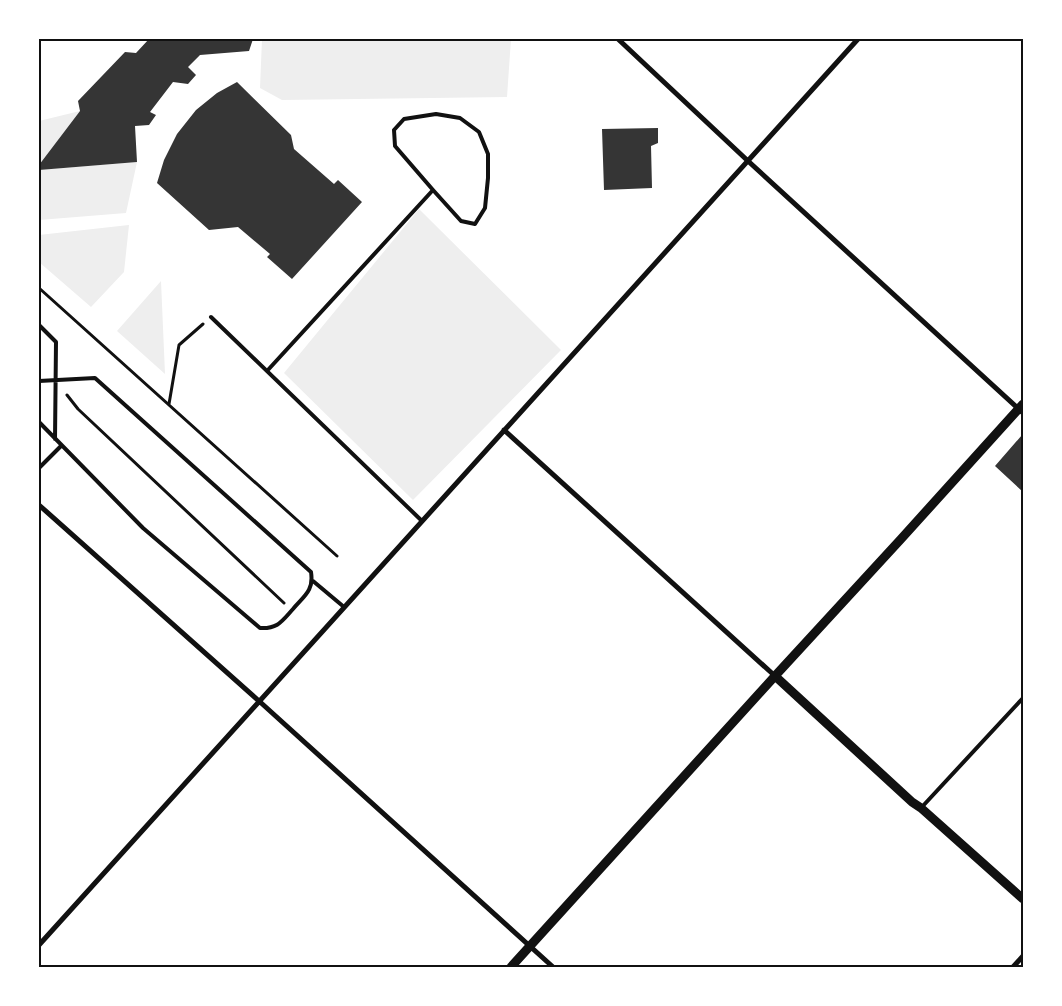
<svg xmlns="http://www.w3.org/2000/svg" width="1062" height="1006" font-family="Quicksand,sans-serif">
<rect width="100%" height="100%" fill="#fff"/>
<path fill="#eee" d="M262,39H511L507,97L282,100L260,88Z
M80,111L39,165V121Z
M137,162L126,213L39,220V170Z
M419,209L561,350L413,500L284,373Z
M129,225L124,272L91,307L39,262V235Z
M161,281L165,374L117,331Z"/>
<path fill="#353535" d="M149,39H253L249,51L200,55L188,67L196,75L188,84L173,82L150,112L156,115L149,125L135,126L137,162L39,170V165L80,111L78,101L125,52L136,53Z
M237,82L291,135L294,149L334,184L338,180L362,202L292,279L267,257L270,254L238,227L209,230L157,183L164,160L177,134L196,110L217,93Z
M658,128V143L651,146L652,188L604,190L602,129Z
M1022,435L1023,436V492L995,466Z"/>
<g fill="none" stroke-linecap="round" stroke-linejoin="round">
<path stroke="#111" stroke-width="3" d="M39,288L337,556
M67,395L78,409L284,603
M169,404L179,345L203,324"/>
<path stroke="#111" stroke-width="4" d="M211,317L422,521
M39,325L56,342L55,439
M267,371L433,190L461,221L475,224L485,208L488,178V154L479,132L460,118L436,114L404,119L394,130L395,146L433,190
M39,381L95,378L311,572C314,591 304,596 293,609C282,621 278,629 260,628L143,528L39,422
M39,468L61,446
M313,581L344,607
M921,808L1023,698"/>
<path stroke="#111" stroke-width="5" d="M618,39L748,161L1023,413
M504,430L775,676
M39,505L259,701L553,967
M39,945L858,39
M1013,967L1023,956"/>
<path stroke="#111" stroke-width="9" d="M775,676L912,802L921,808L1023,899
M511,967L775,676L901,539L1023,404"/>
</g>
<rect width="1062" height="1006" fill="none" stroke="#ffffff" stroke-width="80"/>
<rect x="40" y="40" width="982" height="926" fill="none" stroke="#111" stroke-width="2"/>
</svg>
